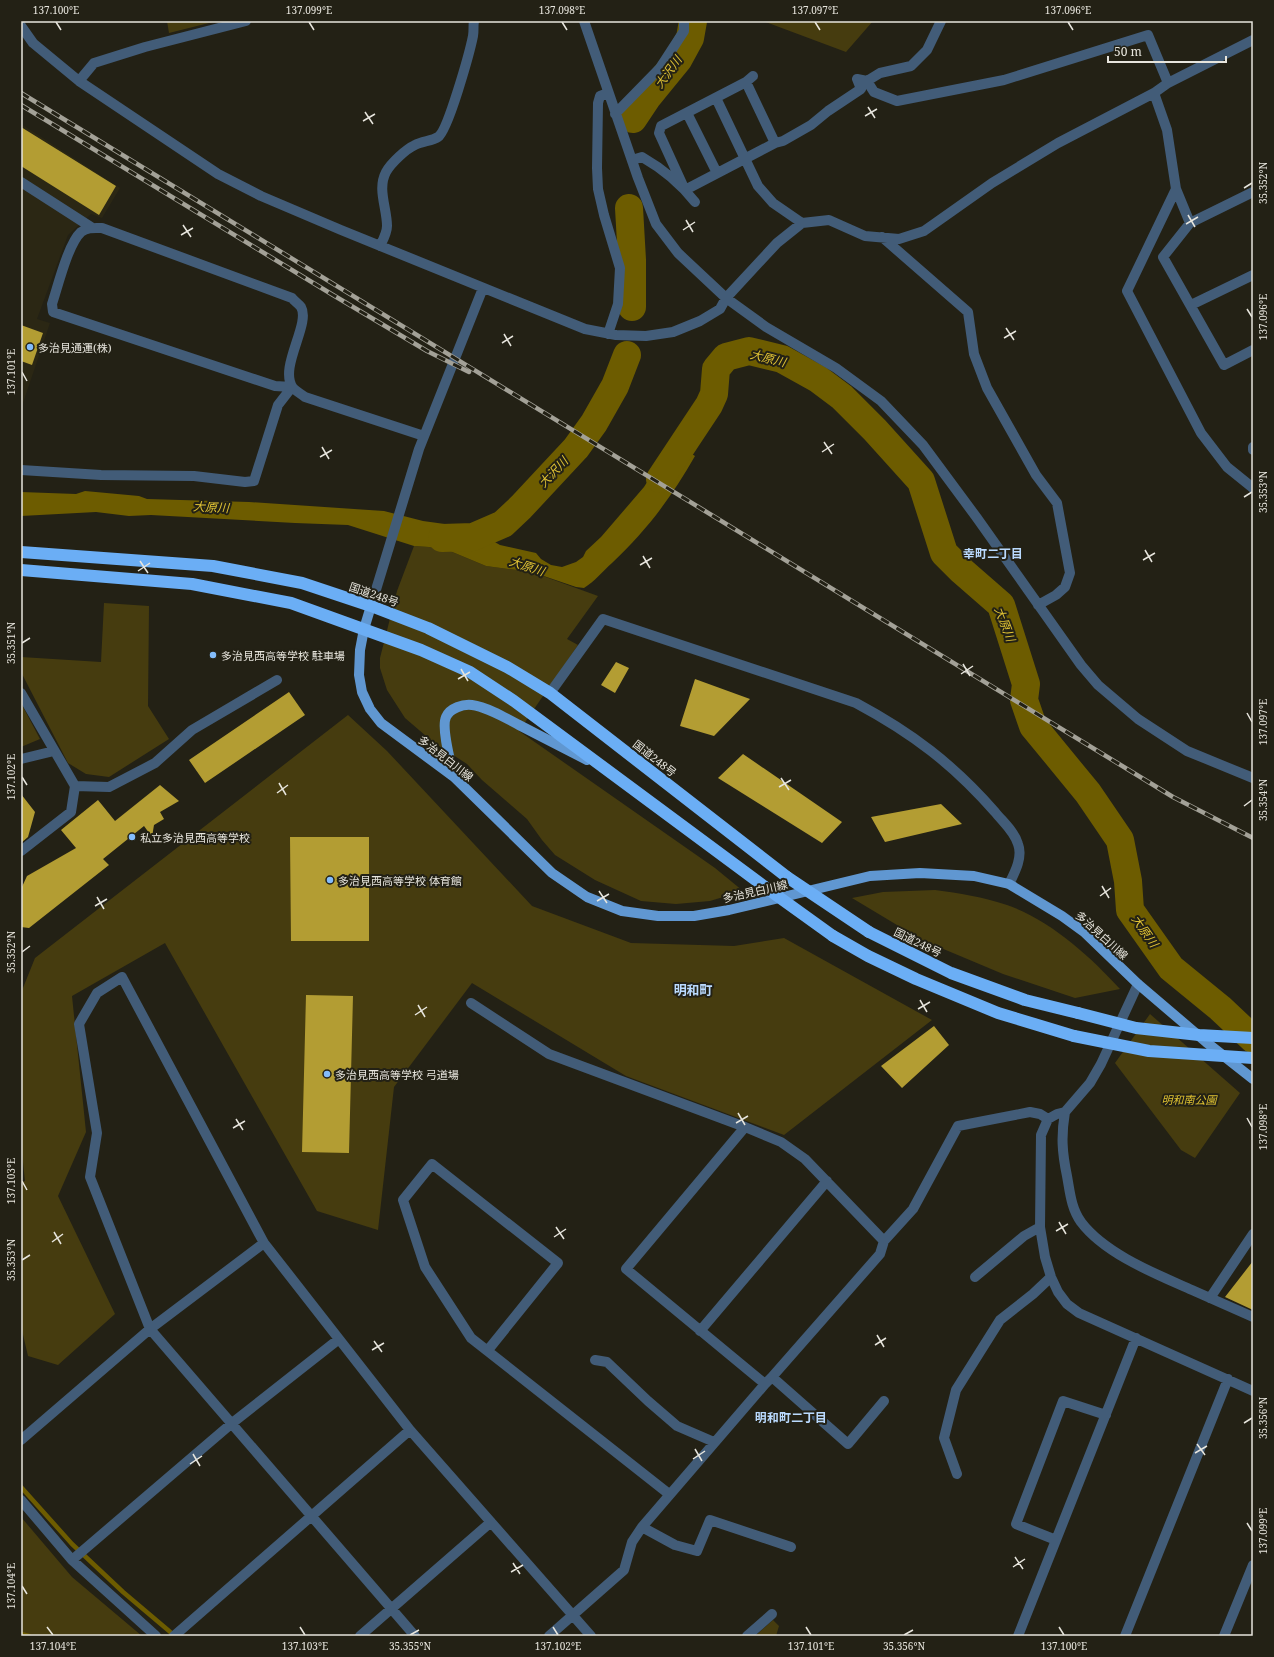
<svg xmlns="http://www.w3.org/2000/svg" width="1274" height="1657" font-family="'Noto Serif','Noto Sans JP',serif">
<rect width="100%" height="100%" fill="#232115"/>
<path fill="#2b2714" d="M21,124L120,188L102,218L91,214L68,235L37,319L50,323L21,409Z"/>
<path fill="#463c0f" d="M167,21H217L169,33Z
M763,21H873L846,52Z
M414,546L429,547L450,551L486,566L532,572L598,596L567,639L578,645L519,731L715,868L743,891L710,901L676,904L641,901L595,880L555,855L542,840L527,819L482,780L467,764L433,742L405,718L387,690L380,668V658L397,591Z
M104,603L149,606L148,706L169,739L109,777L86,774L68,763L21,672V657L101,662Z
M21,703L40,739L21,747Z
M348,715L387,751L532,906L631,943L734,946L784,938L932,1020L784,1135L626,1076L472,983L394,1087L378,1230L317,1211L165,943L72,996L86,1132L58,1196L115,1314L58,1365L28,1356L21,1326V1182L25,1181L21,1144V993L35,958Z
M935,890C959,893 983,897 1007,905C1050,920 1090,956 1120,989L1075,998L1003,974L922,940L852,898L883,892Z
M1150,1014L1240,1093L1195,1158L1181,1150L1115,1063Z
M21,1517L72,1577L142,1636H21Z
M773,1620L779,1626L776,1636H755Z"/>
<path fill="#6d5c00" d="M675,443L695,456C671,498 647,530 612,563C602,572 595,581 584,588L576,587L532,572L486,566L450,551L429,547L414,546L348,525L295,523L151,515L129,516L96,512L21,516V492L76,494L85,491L139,496L147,499L249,502L384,511L423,521L452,525L475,531L500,545L536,553L541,559L551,565L562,567L576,562L583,557L586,551L601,537L644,487L656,468L669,454Z"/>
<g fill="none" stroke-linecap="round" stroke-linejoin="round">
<path stroke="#6d5c00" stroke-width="4.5" d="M1239,1025L1253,1021
M21,1487L72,1544L123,1592L175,1636
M21,1634L29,1636"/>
<path stroke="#6d5c00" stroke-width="28" d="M633,119L647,98L678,60L690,38L693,21
M629,208L632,260V307
M660,479L709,405L714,394L716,369L726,357L749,351L782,359L818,379L842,397L875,430L921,481L944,553L962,571L1001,605L1026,684L1024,700L1033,726L1088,793L1120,840L1128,881L1130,910L1171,968L1220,1008L1253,1039
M442,538L473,537L503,524L521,507L576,448L594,423L615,386L627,355"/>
</g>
<path fill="#b39d33" d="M21,127L116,186L99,215L21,166Z
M21,325L43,333L32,365L21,361Z
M616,662L629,668L615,693L601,685Z
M695,679L750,699L714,736L680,726Z
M289,692L305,715L205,783L189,760Z
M743,754L842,822L822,843L718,778Z
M160,785L179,801L160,812L164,819L154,825L152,837L144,826L103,859L109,865L29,928L21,927V889L27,876L76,848L61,830L98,800L115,821Z
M21,794L35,812L28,837L21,843Z
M941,804L962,824L885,842L871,817Z
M290,837H369V941H291Z
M306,995L353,996L349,1153L302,1152Z
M934,1026L949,1045L902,1088L881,1066Z
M1253,1261V1310L1225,1297Z"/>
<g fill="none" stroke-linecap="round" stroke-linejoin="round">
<path stroke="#425c78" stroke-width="10" d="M584,21L638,178L656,224L678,253L726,298L766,327L836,368L881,401L923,445L977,518L1081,665L1098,685L1138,719L1187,751L1253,778
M941,21L927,50L911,66L880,73L867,81L874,92L897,101L1004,80L1148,35L1168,83
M21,26L33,43L79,81L218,174L261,196L341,230L585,329L616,335L646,336L673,332L700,321L720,309L726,298L777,243L802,223L829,220L865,236L899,239L924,231L992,183L1058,143L1154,93L1168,83L1253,40
M753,76L746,82L661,126L659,133L685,190L775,143L783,141L811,125L828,111L861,89L857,79L867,81
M79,81L94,63L145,47L246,21
M746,82L775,143
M1154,93L1167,130L1176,189L1127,291L1201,433L1227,467L1253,488
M716,98L758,186L773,203L802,223
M687,113L717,173
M615,114L660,68L684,31V21
M632,160L642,157C663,169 680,183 695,202
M21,182L91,227
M1176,189L1190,223
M1253,192L1190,223L1163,257L1224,365L1253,350
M882,237L968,312L974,354L987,388L1036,475L1057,503L1070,573L1065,587L1056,595L1038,605
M380,246C383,240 387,233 387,226C387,208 377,189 386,172C391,163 406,149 415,145C422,141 432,141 438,137C448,131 470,51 473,36C474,31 473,26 474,21
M1191,305L1253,275
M608,334L618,304L620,268L604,215L598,189L597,168L598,103L600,96L608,93
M292,387L275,386L53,312L52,304C58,286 68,244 81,232C88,227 94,228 102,228L292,298C294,301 299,304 301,307C311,324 278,368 293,388C296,391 301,394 305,397L424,436
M1253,447V450
M21,470L101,475L194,476L245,482L254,481L278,405L292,387
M371,606L419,449L483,288
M21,693L75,786L71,812L21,851
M550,693L603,619L856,703C912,733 953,764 995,812C1003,822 1014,831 1018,844C1023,857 1015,872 1009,884
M21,759L54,751
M75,786L109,787L155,763L192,730L277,680
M1138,984L1101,1064L1090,1083L1065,1112L1057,1114L1048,1119L1041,1135L1040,1227L1045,1257L1051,1277L1058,1292L1067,1304L1079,1313L1253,1391
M471,1003L549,1054L745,1127L781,1142L805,1159L884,1241
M1065,1112C1061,1136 1062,1152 1067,1176C1070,1192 1071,1208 1081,1222C1105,1254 1156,1274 1192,1290C1212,1299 1233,1308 1253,1317
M745,1127L626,1269L765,1384
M975,1277L1024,1236L1040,1227
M1210,1298L1253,1234
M700,1331L827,1181
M488,1350L558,1263L432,1164L403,1200L425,1267L471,1338L669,1494
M595,1360L607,1362L648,1401L677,1426L714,1442
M772,1377L848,1444L884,1401
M21,1440L150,1329L264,1243
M957,1474L944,1438L956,1390L1000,1320L1033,1294L1051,1277
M21,1500L72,1560L156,1636
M642,1527L675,1545L697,1551L710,1520L791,1547
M1056,1540L1016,1524L1063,1401L1106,1415
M72,1560L231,1424L339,1339
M174,1636L410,1430
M360,1636L491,1522
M415,1636L150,1329L90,1177L97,1133L79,1024L97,993L122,977L264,1243L410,1430L591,1636
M549,1636L624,1570L632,1542L642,1527L765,1384L772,1377L880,1254L884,1241L913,1209L958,1126L1030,1112L1040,1114L1048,1119
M747,1636L772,1614
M1018,1636L1136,1338
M1125,1636L1228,1379
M1224,1636L1253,1565"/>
<path stroke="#6097d1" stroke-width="10" d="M371,606L364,629L360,650L359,675L362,692L370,709L381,723L454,777L552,873L587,897L622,911L658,916H694L729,910L870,876L920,873L974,876L1009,884L1062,916L1084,932L1138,984L1206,1042L1253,1079
M454,777C451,764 441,728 446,717C450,708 463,704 472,705C487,707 506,718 519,725C542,737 564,748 587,760"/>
<path stroke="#6baef5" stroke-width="12" d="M21,552L213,566L302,583L371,606L428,628L507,667L550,693L787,877
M21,570L192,584L291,603L421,650L470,672L514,701L765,887
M869,932L951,973L1025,1000L1078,1013
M833,936L868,956L916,979L998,1013L1074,1036"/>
<defs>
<path id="rail" d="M21,93L1173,797L1253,838
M21,105L333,295L427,351L469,372"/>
</defs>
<use href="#rail" stroke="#a3a197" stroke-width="4.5"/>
<use href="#rail" stroke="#232115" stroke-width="3" stroke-dasharray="9" stroke-linecap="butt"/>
<path stroke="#6baef5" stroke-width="12" d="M787,877L869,932
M765,887L833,936
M1078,1013L1136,1028L1199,1035L1253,1038
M1074,1036L1149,1051L1253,1058"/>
</g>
<path fill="none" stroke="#e7e5dd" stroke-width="1.5" d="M56,22L61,30M309,22L314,30M562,22L567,30M815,22L820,30M1068,22L1073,30M868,107L875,118M365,112L373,124M865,116L877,109M363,121L375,114M1244,188L1252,183M1188,215L1195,227M686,220L693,232M1186,224L1198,217M183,225L191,237M683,230L695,222M181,235L193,228M1247,309L1252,317M1006,328L1014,340M504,334L511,346M1004,338L1016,331M502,343L513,336M22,372L27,381M824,442L832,454M322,447L329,459M822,452L834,444M320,457L332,450M1244,497L1252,492M1145,550L1152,562M643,556L650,568M1143,560L1155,553M140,561L148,573M640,565L652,558M138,571L150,563M22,643L30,638M963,664L970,676M461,669L468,681M961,674L973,666M458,679L470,672M1247,713L1252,722M22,777L27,785M781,778L789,790M279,783L286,795M779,787L791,780M277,793L288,785M1244,806L1252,800M1102,886L1109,898M599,891L607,903M1100,896L1111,888M97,897L104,909M597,901L609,894M95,906L107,899M22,952L30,946M920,1000L927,1012M418,1005L425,1017M918,1009L930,1002M415,1015L427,1007M738,1113L745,1125M1247,1118L1252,1127M236,1119L243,1130M736,1123L748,1116M233,1128L245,1121M22,1181L27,1190M1059,1222L1066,1234M556,1227L564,1239M1056,1231L1068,1224M54,1232L61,1244M554,1237L566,1229M52,1242L63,1234M22,1260L30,1255M877,1335L884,1347M374,1341L382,1352M875,1345L886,1338M372,1350L384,1343M1244,1423L1252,1418M1197,1444L1205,1455M695,1449L702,1461M1195,1453L1207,1446M193,1454L200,1466M693,1459L705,1451M190,1464L202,1456M1247,1523L1252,1531M1015,1557L1023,1569M513,1563L520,1574M1013,1567L1025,1559M511,1572L523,1565M22,1586L27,1594M47,1627L53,1635M300,1627L305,1635M553,1627L558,1635M806,1627L811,1635M1059,1627L1064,1635M410,1635L419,1630M904,1635L913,1630"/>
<g fill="#83bcfb" stroke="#232115" stroke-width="1.5">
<circle cx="30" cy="347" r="4"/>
<circle cx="213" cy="655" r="4"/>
<circle cx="132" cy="837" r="4"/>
<circle cx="330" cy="880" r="4"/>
<circle cx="327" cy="1074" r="4"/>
</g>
<g text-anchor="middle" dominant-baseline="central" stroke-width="4" stroke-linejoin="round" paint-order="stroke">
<g font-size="11" fill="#e7e5dd" stroke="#232115" text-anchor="start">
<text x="38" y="347">多治見通運(株)</text>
<text x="221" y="655">多治見西高等学校 駐車場</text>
<text x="140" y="837">私立多治見西高等学校</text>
<text x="338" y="880">多治見西高等学校 体育館</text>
<text x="335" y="1074">多治見西高等学校 弓道場</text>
</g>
<g font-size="11" fill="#e7e5dd" stroke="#232115">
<text transform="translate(374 594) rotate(19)">国道248号</text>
<text transform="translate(446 758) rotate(38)">多治見白川線</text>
<text transform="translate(655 758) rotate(38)">国道248号</text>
<text transform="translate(755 891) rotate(-13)">多治見白川線</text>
<text transform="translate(1102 935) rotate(42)">多治見白川線</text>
<text transform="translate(918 942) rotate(26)">国道248号</text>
</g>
<g font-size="11" font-style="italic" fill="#dec130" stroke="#232115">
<text x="1189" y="1099">明和南公園</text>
</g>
<g font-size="12" font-style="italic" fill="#e1c334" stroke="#232115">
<text transform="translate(668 72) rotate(-54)">大沢川</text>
<text transform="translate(768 358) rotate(14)">大原川</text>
<text transform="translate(553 472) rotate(-47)">大沢川</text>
<text transform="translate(211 507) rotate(3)">大原川</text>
<text transform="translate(527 566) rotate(18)">大原川</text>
<text transform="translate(1005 624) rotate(69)">大原川</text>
<text transform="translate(1145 931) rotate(55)">大原川</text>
</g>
<g font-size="12" font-weight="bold" fill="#badafe" stroke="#232115">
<text x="993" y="553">幸町二丁目</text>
<text x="791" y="1417">明和町二丁目</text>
</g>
<g font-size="13" font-weight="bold" fill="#badafe" stroke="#232115">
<text x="693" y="990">明和町</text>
</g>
</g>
<rect width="1274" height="1657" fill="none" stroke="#232115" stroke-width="44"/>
<path d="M1108 56v6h118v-6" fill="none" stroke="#e7e5dd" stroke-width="2"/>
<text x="1114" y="56" font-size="12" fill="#e7e5dd" stroke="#232115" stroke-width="3" paint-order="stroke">50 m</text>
<rect x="22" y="22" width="1230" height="1613" fill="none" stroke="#e7e5dd" stroke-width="1.5"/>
<g font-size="10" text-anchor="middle" fill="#e7e5dd">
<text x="56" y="14">137.100°E</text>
<text x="309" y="14">137.099°E</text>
<text x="562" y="14">137.098°E</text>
<text x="815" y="14">137.097°E</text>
<text x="1068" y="14">137.096°E</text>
<text transform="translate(1263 183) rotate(-90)" y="4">35.352°N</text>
<text transform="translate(1263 317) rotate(-90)" y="4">137.096°E</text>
<text transform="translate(11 372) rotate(-90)" y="4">137.101°E</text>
<text transform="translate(1263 492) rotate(-90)" y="4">35.353°N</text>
<text transform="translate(11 643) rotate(-90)" y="4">35.351°N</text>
<text transform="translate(1263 722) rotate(-90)" y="4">137.097°E</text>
<text transform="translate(11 777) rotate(-90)" y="4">137.102°E</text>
<text transform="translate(1263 800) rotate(-90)" y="4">35.354°N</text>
<text transform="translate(11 952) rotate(-90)" y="4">35.352°N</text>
<text transform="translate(1263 1127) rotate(-90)" y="4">137.098°E</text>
<text transform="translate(11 1181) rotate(-90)" y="4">137.103°E</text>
<text transform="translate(11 1260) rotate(-90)" y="4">35.353°N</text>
<text transform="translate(1263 1418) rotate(-90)" y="4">35.356°N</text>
<text transform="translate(1263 1531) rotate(-90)" y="4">137.099°E</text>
<text transform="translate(11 1586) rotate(-90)" y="4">137.104°E</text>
<text x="53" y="1650">137.104°E</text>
<text x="305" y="1650">137.103°E</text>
<text x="410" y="1650">35.355°N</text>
<text x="558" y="1650">137.102°E</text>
<text x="811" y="1650">137.101°E</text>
<text x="904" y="1650">35.356°N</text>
<text x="1064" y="1650">137.100°E</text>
</g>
</svg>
